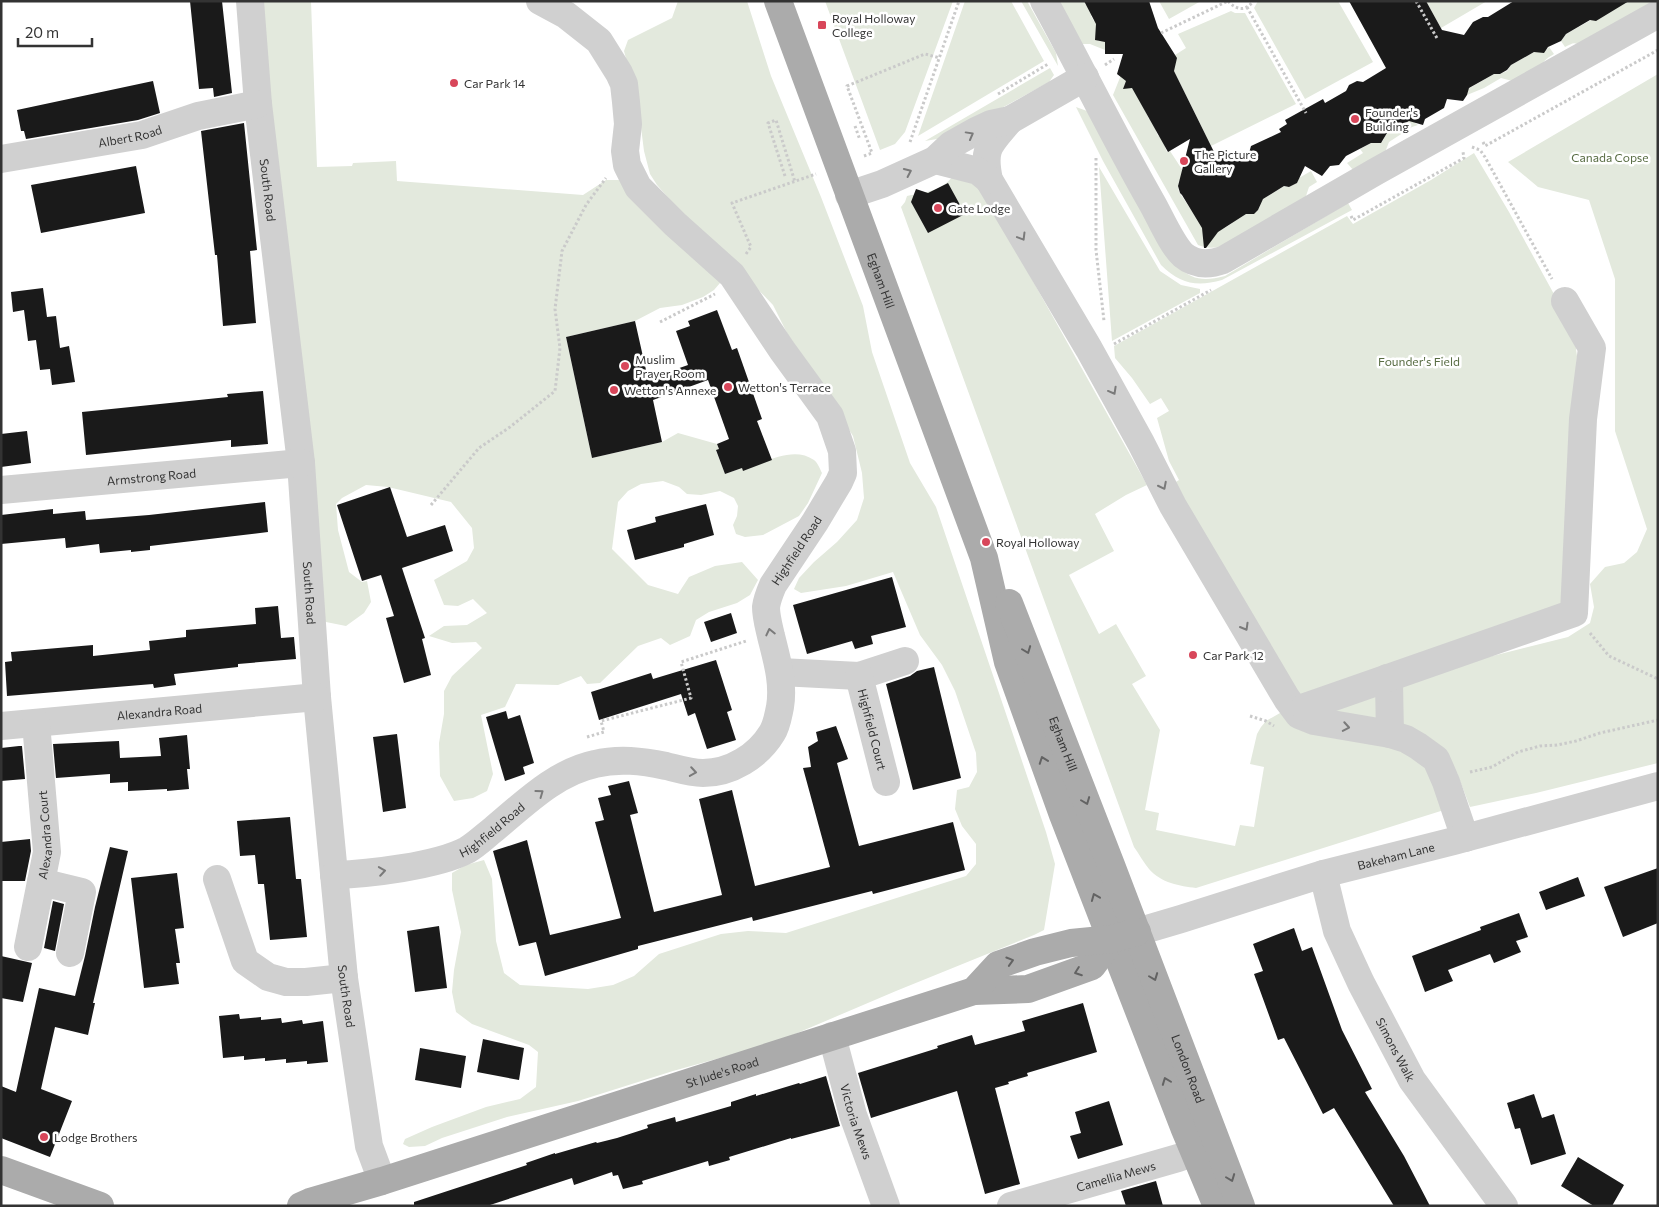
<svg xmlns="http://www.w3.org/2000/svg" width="1659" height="1207" font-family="Commissioner,sans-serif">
<rect width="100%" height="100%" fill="#fff"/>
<path fill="#e3e9dd" d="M253,1H311L317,167L352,166L353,163L396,161L397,181L583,195L606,180H622L719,274L720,283L714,290L703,297L682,305L660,308L635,321L566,337L592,458L662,442L678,433L717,444L719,449L716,451L725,474L742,468L743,470C764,463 793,445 814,460C818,463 820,469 822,473L808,503L799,516L763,535L745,537L736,534L733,525L737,516L738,506L734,498L720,491L701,495L687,494L679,487L663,481L641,484L628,491L618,502L612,549L648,585L678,594L689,577L715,566L742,562L758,580L750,595L737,603L709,612L696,620L690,636L670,645L661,638L638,646L600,683L587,684L581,676L558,685L516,684L505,707L481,715L493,774L487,791L473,798L454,801L440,776L439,743L444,714V691L452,676L482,648L476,642L452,643L429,636L444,626L467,625L487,613L473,599L458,606L444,605L434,580L467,561L474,548L472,528L451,502L388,487L366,485L342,498L336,504L338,530L349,572L362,582L367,581L371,602L364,613L346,626L321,621Z
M678,1H747L771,76L821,197L863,306L872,352L910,463L936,507L1046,832L1055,864L1044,930L1034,935L896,991L774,1043L673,1071L578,1101L507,1117L442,1138L425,1146L409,1147L403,1144L405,1139L432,1127L486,1107L520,1099L536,1087L538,1052L529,1045L472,1024L456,1012L452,992L454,970L461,932L452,890V873L466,865L484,860L492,879L496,941L504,973L520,985L588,989L613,985L634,976L659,954L721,934L748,931L786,933L966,876L976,864V844L962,826L955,809L957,790L969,787L977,772L976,753L955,691L942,665L920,635L893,572L846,586L801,593L794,589L799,578L814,562L837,542L857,520L864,498L862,473L853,436L806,361L791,341L773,305L718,248L700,234L657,185L650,174L644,151L638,104L624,51L628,40L672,18Z
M825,1H953L905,132L895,144L880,150Z
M965,1H1011L1044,61L918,136Z
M1021,1H1027L1056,53L1058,66Z
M1059,1H1084L1086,5L1088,4L1094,14L1091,16L1094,21L1097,20V35L1095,38L1099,41L1103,38L1108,47L1105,50L1090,44H1082Z
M1159,1H1201L1169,19Z
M1258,1H1338L1373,62L1305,99L1254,8Z
M1426,1H1487L1441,28Z
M1625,1H1658L1580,46C1574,41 1572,44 1565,47L1561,41L1566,34Z
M1231,11L1235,13H1245L1296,104L1211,146L1169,61L1175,62L1177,59L1175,55L1186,48L1178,34Z
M1549,47L1554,54C1546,59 1542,61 1540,71L1520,83L1501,78L1484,88L1467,95L1468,89L1494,74H1500L1507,71L1511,65L1536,51L1546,50Z
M1050,68L1054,75L1049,82L944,140L937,139L925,141Z
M1658,74V763L1536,793L1470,807L1457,773L1320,713L1405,678L1568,637L1590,623L1594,607L1590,584L1605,567L1624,563L1637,552L1647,529L1615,431V279L1589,200L1538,187L1508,162Z
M1121,75L1127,80L1124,86L1126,88H1128L1130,85H1133L1149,119H1152L1158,129L1156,131L1158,136L1161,135L1167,145L1165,147L1167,152L1170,151L1187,177L1179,181L1178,186L1179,192L1202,226L1204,234C1223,232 1232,224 1245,212L1249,214C1256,213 1261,209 1260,201L1284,186L1289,187L1297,183L1299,178L1311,171L1317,182L1309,187L1305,199L1226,245C1215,248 1209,249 1198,245L1113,95Z
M1076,107L1087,111L1177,266C1193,281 1205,281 1225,276L1348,203L1352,210L1222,280C1197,287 1180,284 1161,265L1103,161Z
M1411,120L1418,125L1412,127L1389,142L1382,160L1354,171L1347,163L1363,153L1360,149L1371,143L1382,142L1387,133Z
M1474,153L1509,212L1578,338L1576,349L1577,356L1562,603L1297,702L1171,485L1179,480L1169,461L1157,418L1169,411L1161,398L1150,404L1132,378L1115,358L1114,346L1347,216L1353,224L1431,180Z
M1099,167L1160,271L1181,285L1200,289V293L1112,341Z
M953,176L965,179L982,190L1147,485L1126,495L1095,514L1114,551L1069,575L1099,634L1116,624L1146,676L1132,684L1160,730L1145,810L1159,813L1156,830L1235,846L1240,825L1254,827L1264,767L1250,764L1257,734L1261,727L1266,721L1280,713L1401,748L1426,765L1444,810L1196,888C1180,886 1161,883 1149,869C1144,863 1139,854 1134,847L901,207L905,202L907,196C925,192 941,192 953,176Z"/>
<path fill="#1a1a1a" d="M190,1H222L232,93L214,97L213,88L199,89Z
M1084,1H1149L1158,28L1177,58L1174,71L1216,156L1230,153L1247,160L1251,146L1281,132L1279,129L1287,124L1285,120L1323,99L1325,103L1346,91L1349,85L1357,81L1363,82L1386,68L1349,1H1426L1442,30L1464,35L1473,22L1483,17H1488L1514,1H1629L1596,21L1590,20L1566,34L1561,41L1548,47L1544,53L1534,52L1511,65L1507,70L1500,74H1494L1469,88L1467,95L1463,101L1447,99L1444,108L1425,119L1423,125L1409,121L1387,133L1381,143H1371L1346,156L1339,165L1330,166L1322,176L1305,166L1297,183L1289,187L1284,186L1263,199L1258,210L1254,214H1246L1218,232L1206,248H1204L1202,228L1182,195L1180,193L1178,186L1190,139L1168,152L1132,88L1123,89L1126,81L1117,74L1123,54H1105V42L1095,40L1096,24Z
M153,81L160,113L138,120L26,139L24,131H21L17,110Z
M244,123L257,250L250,251L256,323L223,326L217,255H215L201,131Z
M136,166L145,213L41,233L31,185Z
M948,183L965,214L928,233L911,202L916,189L928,193Z
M43,288L47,317L56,316L60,348L69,346L75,382L52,385L50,369L40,370L36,340L28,341L24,310L13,312L11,292Z
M717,310L732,350L737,348L762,419L757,421L772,460L743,471L742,468L725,474L716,450L719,449L717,444L729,439L708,380L653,400L662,442L592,458L566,337L635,321L648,379L688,365L676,331L690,326L688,321Z
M263,391L268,444L231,447V440L86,455L82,412L228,397L227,394Z
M27,431L31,463L1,467V434Z
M390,487L407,537L445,525L453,551L402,568L425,638L422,639L431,675L404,683L386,618L394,616L381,575L362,581L337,505Z
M265,502L268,532L150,546V550L131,552V550L100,553L99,544L66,548L65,538L1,544V515L53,509V514L85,511L86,520L149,515Z
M706,504L714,535L684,544V547L635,560L627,530L656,522L655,517Z
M892,577L906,627L871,636L873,644L855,649L852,641L807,654L793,605Z
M278,606L281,638L294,637L296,659L238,664V667L174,674L176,685L154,688L153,684L7,696L5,662L12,661L11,652L93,645V656L150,650L149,641L186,637V630L256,624L255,608Z
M731,613L737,633L711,642L704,622Z
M716,660L732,710L727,712L736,740L707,749L695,713L688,716L681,694L599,720L591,692L651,673L653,679Z
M934,667L961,778L913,790L886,684L910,676L917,671Z
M506,711L508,719L520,715L534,763L523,767L525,774L505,781L486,717Z
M836,726L848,759L837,763L859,846L953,822L965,870L873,894L872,891L753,921L752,917L638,946V949L545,976L536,942L519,946L493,851L527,840L550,935L621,918L595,822L604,820L598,798L611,795L608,786L629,781L638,813L630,815L654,912L722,895L699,799L732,790L755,886L830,867L803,768L811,767L808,747L818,741L816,732Z
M397,734L406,808L383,812L373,737Z
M187,735L190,769H187L189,789L167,791V789L128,791V782L110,783V774L56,778L53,744L119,741L120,758L161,756L159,738Z
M19,746H22L25,779L1,781V748Z
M290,817L296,879H301L307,937L270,940L264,884H258L255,855L240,856L237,821Z
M30,839L31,851L25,881H1V842Z
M110,847L128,851L93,1003H95L88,1035L55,1027L41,1089L72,1101L50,1157L1,1138V1086L16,1092L39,988L75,996L85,956L95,907Z
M1658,868V923L1623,937L1604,887Z
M177,873L184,928L175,929L180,963H176L179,984L144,988L131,878Z
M1578,877L1585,896L1546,910L1539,892Z
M53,901L64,904L55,951L44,948Z
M1519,913L1528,937L1516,941L1521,952L1494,963L1490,954L1448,970L1453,981L1425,992L1412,956L1481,930L1480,927Z
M439,926L447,988L415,992L407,931Z
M1294,928L1302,951L1312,947L1342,1030L1372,1089L1365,1092L1404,1156L1430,1206H1394L1334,1108L1323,1114L1284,1038L1278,1040L1254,974L1263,971L1253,944Z
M1,956L32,963L23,1002L1,998Z
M1083,1003L1097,1052L1027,1073L1028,1076L1008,1082L1009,1084L995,1088L1020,1184L985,1194L957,1091L871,1118L858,1073L938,1048L937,1046L972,1035L975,1045L1025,1031L1022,1021Z
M239,1014L240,1019L261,1017V1020L281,1018L282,1023L302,1020L303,1024L323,1021L328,1062L307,1064V1061L286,1063V1059L265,1061V1058L244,1060V1056L223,1058L219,1016Z
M483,1039L524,1048L519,1080L477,1072Z
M420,1048L466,1056L461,1088L415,1080Z
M826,1076L840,1126L791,1139V1138L729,1157L730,1160L709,1166L708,1161L642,1181L643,1184L623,1189L618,1175L613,1176L612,1172L574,1185L572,1178L487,1206H414V1202L527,1165L526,1163L555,1153V1154L596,1142L597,1143L617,1138L648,1128L647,1125L675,1117L676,1122L731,1106V1102L756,1094V1096L799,1083L800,1084Z
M1534,1094L1542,1118L1554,1114L1566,1154L1531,1165L1520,1128L1515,1129L1507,1103Z
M1109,1101L1123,1145L1078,1159L1070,1136L1081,1133L1075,1112Z
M1578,1157L1624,1185L1612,1206H1594L1561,1186Z
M1156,1181L1163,1206H1126L1121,1191Z"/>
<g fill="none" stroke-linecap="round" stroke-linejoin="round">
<path stroke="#cacaca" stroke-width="3" stroke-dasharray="2.5 2.5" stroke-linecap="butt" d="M1228,1C1236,10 1246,12 1253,1
M1416,1L1438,40
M1247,7L1306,113
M1161,33L1228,1
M1105,65L1114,59
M998,94L1048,64
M855,126L860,140
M910,142L959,1
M1483,142L1485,146L1658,50
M1472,147L1480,150L1485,157L1552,279
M864,156L872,153L847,86L925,54L940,58
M1096,158V250L1104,321
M785,176L768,123L776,120L795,182
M1351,216L1353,220L1464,158L1463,152
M746,254L751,247L732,203L816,174
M660,322L715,294
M1114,344L1211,290
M431,505L479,448L510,427L555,391L560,348L555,309L562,251L586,205L606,178
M1590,633L1609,656L1658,679
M1250,716L1266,721L1274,726
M587,737L604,732L601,721L691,698L681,662L746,641
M1470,772L1492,767L1518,752L1540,746L1557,745L1576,741L1600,733L1658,720"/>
<g stroke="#d0d0d0" stroke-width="28">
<path id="s1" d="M250,1L258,104L301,463L317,697L344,978L369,1146L382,1181"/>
<path d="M1044,1C1081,68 1114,137 1152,203C1160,217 1172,245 1183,255C1195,265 1209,265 1223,260L1375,172L1658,14"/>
<path d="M1010,120C990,144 982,147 989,180L1089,349L1141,443L1173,506L1287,699L1299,715L1314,721L1390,734L1406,739L1418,746L1436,759L1446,782L1465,838"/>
<path id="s2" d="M1,159L142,135L198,116L258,104"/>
<path d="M935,160L978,171L989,180"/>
<path d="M849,195L882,184L935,160L951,145L976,131L991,124L1010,120L1085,77"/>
<path id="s3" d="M1,490L301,463"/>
<path d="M780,672L859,676L905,661"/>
<path id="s4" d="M859,676L886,782"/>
<path d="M1387,678L1389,684L1390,734"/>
<path d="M1305,707L1574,613L1583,419L1592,348L1565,301"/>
<path id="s5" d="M1,726L317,697"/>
<path id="s6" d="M1323,874L1337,931L1361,983L1412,1080L1504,1206"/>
<path id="s7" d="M334,875C368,874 437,866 467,850C477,844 485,836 494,829C524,804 556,772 595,764C619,758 642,761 666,766C678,769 691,773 703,773C731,773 758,756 772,733C777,725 778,716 780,707C784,683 777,660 771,636C769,627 766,617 766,607C767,599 770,592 773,585L815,522L839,482L843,473L842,451L830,416L782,350L732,275L675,224L638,187L627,165L625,151L628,124L626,102L624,84L619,73L599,41L566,15L540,1"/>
<path d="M217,879L245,961L268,977L286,982H306L344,978"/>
<path d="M41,882L82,892L70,953"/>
<path id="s8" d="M1137,932L1181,919L1323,874L1454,841L1658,786"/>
<path id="s9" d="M28,947L47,852L36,723"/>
<path id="s10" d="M832,1036L853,1115L886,1206"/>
<path id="s11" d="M1011,1206L1178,1158L1216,1145"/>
</g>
<g stroke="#ababab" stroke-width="28">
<path id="s12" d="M778,1L984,558L1008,662L1063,815L1184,1127L1217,1206"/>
<path id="s13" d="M1009,603L1111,865L1241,1206"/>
<path d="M974,991L1028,989L1092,966L1112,939"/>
<path d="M1,1170L100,1206"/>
<path id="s14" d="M301,1206L310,1202L382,1181L974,991L998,965L1035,952L1071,943L1112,939L1137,932"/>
</g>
</g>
<defs><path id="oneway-chevron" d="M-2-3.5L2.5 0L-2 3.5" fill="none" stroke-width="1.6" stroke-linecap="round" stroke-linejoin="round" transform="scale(1.25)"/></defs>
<g stroke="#7a7a7a">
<use href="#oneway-chevron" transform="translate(970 135) rotate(-29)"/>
<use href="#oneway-chevron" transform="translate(908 172) rotate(-25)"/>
<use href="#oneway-chevron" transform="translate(1022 237) rotate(59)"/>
<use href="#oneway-chevron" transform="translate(1113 391) rotate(61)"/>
<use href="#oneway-chevron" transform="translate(1163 486) rotate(63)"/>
<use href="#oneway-chevron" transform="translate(1245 627) rotate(60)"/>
<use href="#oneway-chevron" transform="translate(770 632) rotate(-103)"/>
<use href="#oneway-chevron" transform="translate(1346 727) rotate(10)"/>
<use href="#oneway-chevron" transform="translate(693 772) rotate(9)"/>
<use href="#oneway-chevron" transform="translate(540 793) rotate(-36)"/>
<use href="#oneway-chevron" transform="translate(382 871) rotate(-9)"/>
</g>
<g stroke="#636363">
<use href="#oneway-chevron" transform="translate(1027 650) rotate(69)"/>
<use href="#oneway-chevron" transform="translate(1043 760) rotate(-110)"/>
<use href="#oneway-chevron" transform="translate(1086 801) rotate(69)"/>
<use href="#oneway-chevron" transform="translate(1095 897) rotate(-112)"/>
<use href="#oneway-chevron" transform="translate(1010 961) rotate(-17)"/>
<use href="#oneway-chevron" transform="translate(1078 972) rotate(160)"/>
<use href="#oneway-chevron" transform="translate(1154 977) rotate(69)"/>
<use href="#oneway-chevron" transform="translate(1166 1081) rotate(-111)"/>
<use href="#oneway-chevron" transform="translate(1231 1178) rotate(69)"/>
</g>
<g fill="#d8465a" stroke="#fff" stroke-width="2">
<rect x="817" y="20" width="10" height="10" rx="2.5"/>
<circle cx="454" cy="83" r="5"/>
<circle cx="1355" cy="119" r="5"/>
<circle cx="1184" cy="161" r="5"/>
<circle cx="938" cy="208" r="5"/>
<circle cx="625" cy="366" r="5"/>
<circle cx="728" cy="387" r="5"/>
<circle cx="614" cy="390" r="5"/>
<circle cx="986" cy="542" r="5"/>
<circle cx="1193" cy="655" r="5"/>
<circle cx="44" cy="1137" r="5"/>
</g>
<g text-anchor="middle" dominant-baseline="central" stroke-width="5" stroke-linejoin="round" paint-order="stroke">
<g font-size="12" fill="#333" stroke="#fff" text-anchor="start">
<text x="832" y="18">Royal Holloway<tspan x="832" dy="14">College</tspan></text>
<text x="464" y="83">Car Park 14</text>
<text x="1365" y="112">Founder's<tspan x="1365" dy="14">Building</tspan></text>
<text x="1194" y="154">The Picture<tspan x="1194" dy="14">Gallery</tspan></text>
<text x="948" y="208">Gate Lodge</text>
<text x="635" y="359">Muslim<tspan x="635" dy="14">Prayer Room</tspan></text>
<text x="738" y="387">Wetton's Terrace</text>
<text x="624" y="390">Wetton's Annexe</text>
<text x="996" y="542">Royal Holloway</text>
<text x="1203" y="655">Car Park 12</text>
<text x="54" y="1137">Lodge Brothers</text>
</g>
<g font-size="12" fill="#333" stroke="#fff">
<text stroke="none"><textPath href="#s2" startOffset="131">Albert Road</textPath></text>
<text stroke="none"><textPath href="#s1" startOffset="190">South Road</textPath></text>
<text stroke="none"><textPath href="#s12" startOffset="298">Egham Hill</textPath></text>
<text stroke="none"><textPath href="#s3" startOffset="151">Armstrong Road</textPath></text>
<text stroke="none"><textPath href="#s7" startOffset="678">Highfield Road</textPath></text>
<text stroke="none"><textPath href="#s1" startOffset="595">South Road</textPath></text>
<text stroke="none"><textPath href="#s5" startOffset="159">Alexandra Road</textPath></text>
<text stroke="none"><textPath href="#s4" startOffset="55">Highfield Court</textPath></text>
<text stroke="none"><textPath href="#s13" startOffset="151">Egham Hill</textPath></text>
<text stroke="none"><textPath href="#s7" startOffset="168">Highfield Road</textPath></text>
<text stroke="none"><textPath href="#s9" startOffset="114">Alexandra Court</textPath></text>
<text stroke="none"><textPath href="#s8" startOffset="270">Bakeham Lane</textPath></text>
<text stroke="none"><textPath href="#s1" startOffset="1000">South Road</textPath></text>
<text stroke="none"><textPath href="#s6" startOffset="191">Simons Walk</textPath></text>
<text stroke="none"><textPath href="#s13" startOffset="499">London Road</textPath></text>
<text stroke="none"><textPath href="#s14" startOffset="442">St Jude's Road</textPath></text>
<text stroke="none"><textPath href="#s10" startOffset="89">Victoria Mews</textPath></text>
<text stroke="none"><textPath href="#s11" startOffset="109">Camellia Mews</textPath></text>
</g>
<g font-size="12" fill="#586c43" stroke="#fff">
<text x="1610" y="157">Canada Copse</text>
<text x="1419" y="361">Founder's Field</text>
</g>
</g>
<rect width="1659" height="1207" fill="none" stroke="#333333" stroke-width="5"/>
<path d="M18 38v8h74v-8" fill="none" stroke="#333333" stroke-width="2.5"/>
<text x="25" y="38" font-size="15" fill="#333333" stroke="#ffffff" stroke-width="4" paint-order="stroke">20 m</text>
</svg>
